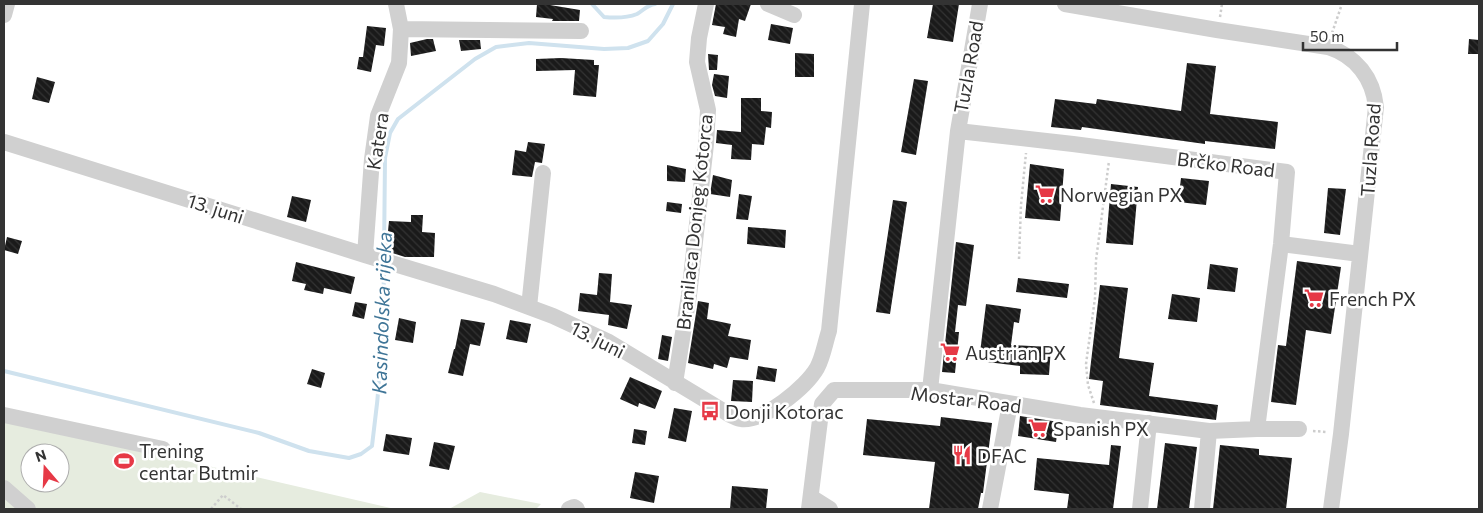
<svg xmlns="http://www.w3.org/2000/svg" width="1483" height="513" font-family="Commissioner,sans-serif">
<defs>
<pattern id="building-back-hatch" width="6" height="6" patternUnits="userSpaceOnUse" patternTransform="scale(1.25)"><rect width="6" height="6" fill="#1a1a1a"/><path d="M-1 5l2 2M0 0l6 6M5-1l2 2" fill="none" stroke="#333"/></pattern>
</defs>
<rect width="100%" height="100%" fill="#fff"/>
<path fill="#e6ecdf" fill-rule="evenodd" d="M4,421L152,453L395,509H4ZM30,453H60V483H30Z
M480,492L541,504L536,509H449Z"/>
<g fill="none" stroke-linecap="round" stroke-linejoin="round">
<path stroke="#cfe2ee" stroke-width="4" d="M592,4L604,17C614,18 627,18 637,14C644,10 647,5 655,4
M384,256L385,158L390,133L398,119L475,59L496,47L529,43L604,49L628,48L648,41L663,24L673,4
M4,371L259,433L309,451L349,458L361,454L372,446C380,387 384,326 384,266"/>
</g>
<path fill="url(#building-back-hatch)" d="M537,4H550V5L580,10L579,21H552L553,19L536,17Z
M716,4H751L745,21L739,19L736,37L723,34L725,27L712,25Z
M933,4H959L953,42L927,38Z
M771,24L793,28L790,44L768,40Z
M367,26L386,28L384,46L376,45L371,72L357,69L359,57H363Z
M427,39H433L436,51L411,56L410,43Z
M1469,39L1479,40V54H1468Z
M459,40H480L481,49L461,51Z
M795,53L814,54V77H795Z
M708,54L718,55L717,70H709Z
M561,58L594,60V65H599L596,97L573,95L575,70L536,71V59Z
M1187,63L1216,66L1210,114L1278,122L1275,149L1205,141V144L1082,127L1081,130L1051,127L1055,99L1096,104L1097,99L1181,111Z
M714,74L729,76L727,98L715,96L712,85Z
M37,77L55,82L49,103L32,99Z
M914,79L928,81L916,155L901,152Z
M741,98H761V111L772,112L771,128L766,127L764,145L752,144L751,160L731,159L732,145L716,143L717,130L741,132Z
M528,142L545,144L542,163L535,162L532,177L512,175L515,150L526,152Z
M1030,164L1064,169L1060,221L1025,218Z
M667,165L686,169L685,182L667,181Z
M713,175L732,180L730,197L710,194Z
M1181,178L1209,181L1206,205L1178,202Z
M1111,184L1138,187L1133,245L1106,243Z
M1328,188L1346,189L1340,235L1324,233Z
M739,194L752,196L748,220L736,219Z
M292,196L311,200L306,222L287,217Z
M893,200L907,202L890,314L876,312Z
M667,202L682,204L681,213L666,211Z
M411,215H423L422,232L435,233L434,257H405L386,251L389,221L411,222Z
M748,227L786,230L785,248L747,244Z
M7,237L22,241L18,254L4,250Z
M956,242L974,245L966,306L958,305L955,332H959L955,373L942,372Z
M1297,261L1341,267L1331,334L1306,330L1296,405L1271,402L1278,345L1286,346Z
M296,262L355,277L351,294L324,288L323,294L304,290L306,284L292,281Z
M1210,264L1238,268L1235,292L1207,289Z
M599,273L612,274L610,302L632,305L627,329L608,325L609,315L578,311L580,293L597,295Z
M1018,278L1069,284L1067,298L1016,292Z
M1100,285L1128,288L1119,358L1154,363L1149,396L1218,405L1216,420L1100,405L1103,381L1089,379Z
M1172,294L1200,298L1197,322L1168,319Z
M698,301L709,303L707,319L731,324L728,336L751,340L748,360L730,357L727,368L714,364L713,369L688,363Z
M355,302L367,304L364,319L352,316Z
M986,304L1021,309L1019,323L1014,322L1011,345L1051,347L1049,375L1020,374V366L979,361Z
M399,318L416,322L413,343L395,340Z
M461,319L485,323L480,346L470,344L463,376L448,373L454,349H455Z
M510,320L531,324L527,343L506,339Z
M662,335L672,337L668,361L658,359Z
M758,366L777,369L775,382L756,379Z
M312,369L325,373L321,388L307,384Z
M630,377L662,391L655,409L639,403L638,407L620,399Z
M733,380L753,381L752,402L731,401Z
M674,408L692,411L686,442L668,438Z
M1020,416L1059,422L1056,442L1018,436Z
M941,417L992,423L983,493H981L978,509H929L935,462L863,455L867,419L940,426Z
M634,429L647,431L645,445L632,443Z
M386,434L412,438L409,455L383,451Z
M434,442L455,446L449,470L429,466Z
M1165,443L1197,447L1189,509H1157Z
M1111,445L1121,446L1113,509H1067L1069,494L1034,490L1037,458L1109,465Z
M1220,445L1259,449V455L1292,458L1286,509H1213Z
M635,472L659,476L654,503L630,498Z
M732,486L768,489L766,509H730Z"/>
<g fill="none" stroke-linecap="round" stroke-linejoin="round">
<path stroke="#cdcdcd" stroke-width="2.5" stroke-dasharray="2.5 2.5" stroke-linecap="butt" d="M1220,17L1222,4
M1332,33L1342,4
M1019,259L1021,205L1026,153
M1094,403L1088,385L1086,364L1095,298L1096,260L1109,161
M1313,431L1327,432
M211,509L223,495L241,509"/>
<path stroke="#d0d0d0" stroke-width="16" d="M768,4L794,15
M1065,4L1217,30L1328,47C1356,56 1373,78 1376,107L1341,434L1331,509
M4,15L7,4
M401,29L581,31
M4,142L365,255L494,294L553,316L609,342L730,415C733,416 738,419 741,419C764,422 806,387 817,368C823,357 825,343 829,331L862,4
M1281,244L1360,254
M365,255L372,159L378,116L399,63L401,29L396,4
M529,307L543,173
M675,383L689,295L706,144L708,110L697,62L699,38L706,4
M930,390L958,131L980,4
M4,415L163,449
M1257,429H1299
M4,488L28,509
M811,497L830,509
M569,509L574,507L577,509
M809,509L822,404L834,390H930L1080,415L1209,431L1257,429L1281,244L1287,172L1073,144L958,131
M990,509L1010,404
M1140,509L1149,423
M1202,509L1209,431"/>
</g>
<defs>
<symbol id="supermarket-bare" viewBox="-9 -9 18 18"><path d="M-6-5.5h2.5l.6 2H6L4.5 2H-2.5L-4.4-4H-6ZM-1.5 3.2a1.3 1.3 0 1 0 .1 0ZM3 3.2a1.3 1.3 0 1 0 .1 0Z" fill="#e63946" stroke="#fff" stroke-width="2.5" paint-order="stroke"/></symbol>
<symbol id="bus-bare" viewBox="-9 -9 18 18"><path d="M-5-6H5V4H4V6H2V4H-2V6H-4V4H-5ZM-3.5-4V0h7V-4ZM-3.5 1.2v1.5H-2V1.2ZM2 1.2v1.5H3.5V1.2Z" fill="#e63946" stroke="#fff" stroke-width="2.5" paint-order="stroke"/></symbol>
<symbol id="restaurant-bare" viewBox="-9 -9 18 18"><path d="M-5-6h1v4h1v-4h1v4h1v-4h1v5L-1.5 .5V6h-2V.5L-5-1ZM5-6V6H3V1.5H1.5Q1.5-4 5-6Z" fill="#e63946" stroke="#fff" stroke-width="2.5" paint-order="stroke"/></symbol>
<symbol id="stadium-bare" viewBox="-9 -9 18 18"><path d="M0-5a6.5 5 0 1 0 0 10a6.5 5 0 1 0 0-10ZM-3.5-1.8h7v3.6h-7Z" fill="#e63946" stroke="#fff" stroke-width="2.5" paint-order="stroke"/></symbol>
</defs>
<g fill-rule="evenodd">
<use href="#supermarket-bare" x="1031" y="180" width="28" height="28"/>
<use href="#supermarket-bare" x="1300" y="284" width="28" height="28"/>
<use href="#supermarket-bare" x="936" y="338" width="28" height="28"/>
<use href="#bus-bare" x="696" y="397" width="28" height="28"/>
<use href="#supermarket-bare" x="1024" y="414" width="28" height="28"/>
<use href="#restaurant-bare" x="948" y="441" width="28" height="28"/>
<use href="#stadium-bare" x="110" y="447" width="28" height="28"/>
</g>
<g text-anchor="middle" dominant-baseline="central" stroke-width="5" stroke-linejoin="round" paint-order="stroke">
<g font-size="19" fill="#333" stroke="#fff">
<text transform="translate(968 67) rotate(-80)">Tuzla Road</text>
<text transform="translate(377 141) rotate(-81)">Katera</text>
<text transform="translate(1370 150) rotate(-86)">Tuzla Road</text>
<text transform="translate(1226 164) rotate(7)">Brčko Road</text>
<text transform="translate(216 208) rotate(18)">13. juni</text>
<text transform="translate(694 222) rotate(-84)">Branilaca Donjeg Kotorca</text>
<text transform="translate(598 339) rotate(27)">13. juni</text>
<text transform="translate(966 399) rotate(7)">Mostar Road</text>
</g>
<g font-size="19" fill="#333" stroke="#fff" text-anchor="start">
<text x="1060" y="194">Norwegian PX</text>
<text x="1329" y="298">French PX</text>
<text x="965" y="352">Austrian PX</text>
<text x="725" y="411">Donji Kotorac</text>
<text x="1053" y="428">Spanish PX</text>
<text x="139" y="450">Trening<tspan x="139" dy="22">centar Butmir</tspan></text>
<text x="977" y="455">DFAC</text>
</g>
<g font-size="20" font-style="italic" fill="#3f7597" stroke="#fff">
<text transform="translate(381 313) rotate(-88)">Kasindolska rijeka</text>
</g>
</g>
<rect width="1483" height="513" fill="none" stroke="#333333" stroke-width="10"/>
<g transform="translate(45 468) rotate(341)"><circle r="24" fill="#ffffff" stroke="#adadad"/>
<path d="M0-4L9 19L0 12L-9 19Z" fill="#e63946"/>
<text y="-8" font-size="14" font-weight="bold" text-anchor="middle" fill="#333333">N</text>
</g>
<path d="M1303 42v8h94v-8" fill="none" stroke="#333333" stroke-width="2.5"/>
<text x="1310" y="42" font-size="15" fill="#333333" stroke="#ffffff" stroke-width="4" paint-order="stroke">50 m</text>
</svg>
